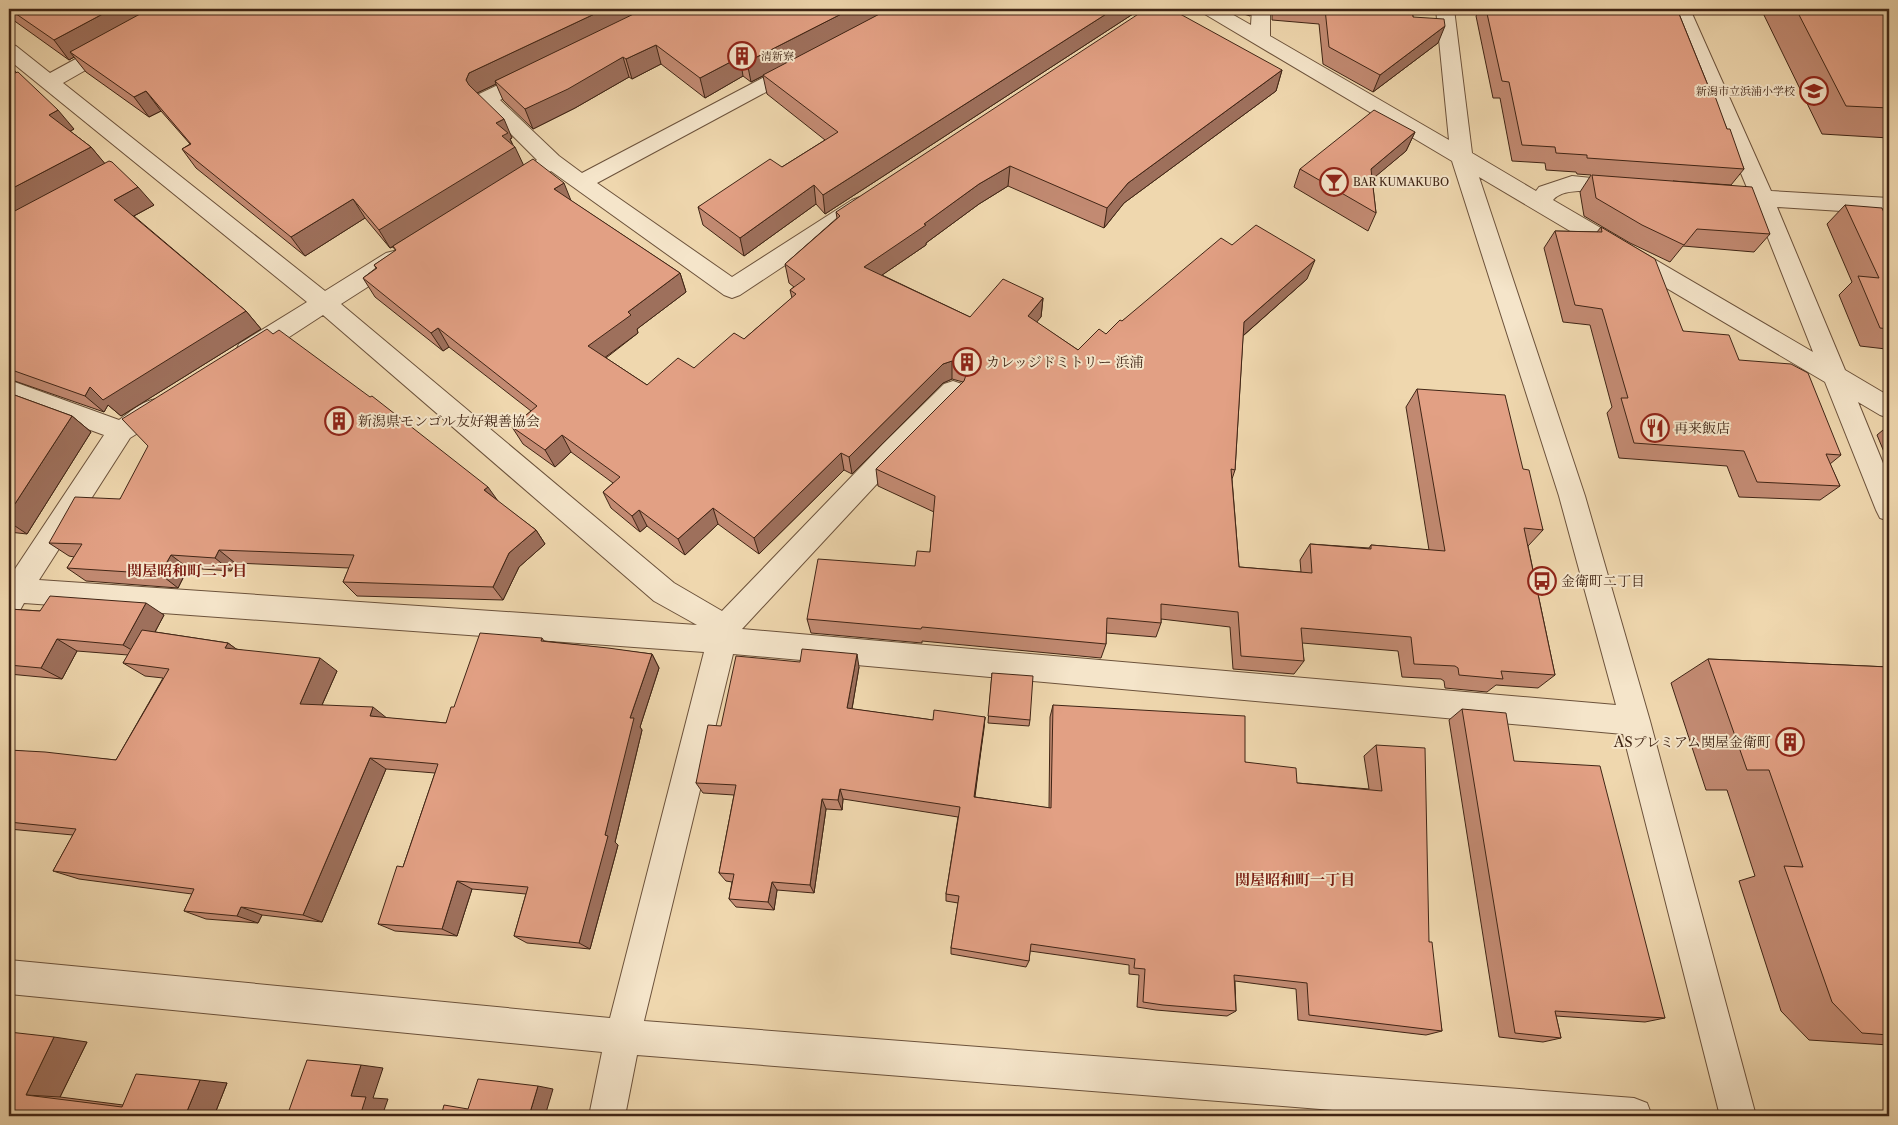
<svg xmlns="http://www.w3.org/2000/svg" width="1898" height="1125" font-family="'Libre Caslon Text','Noto Serif JP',serif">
<rect width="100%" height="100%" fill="#efd7ae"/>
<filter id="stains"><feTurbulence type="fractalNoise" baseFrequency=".004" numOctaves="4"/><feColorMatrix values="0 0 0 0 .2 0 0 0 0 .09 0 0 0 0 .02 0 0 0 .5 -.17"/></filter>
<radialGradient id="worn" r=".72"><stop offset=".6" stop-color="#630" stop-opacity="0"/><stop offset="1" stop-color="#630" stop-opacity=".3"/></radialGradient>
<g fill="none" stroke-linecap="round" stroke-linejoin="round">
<defs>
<path id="minor" d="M1201,9H1223L1251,25L1252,9H1270V36L1449,140L1436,9H1454L1472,153L1536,191L1539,187L1572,176L1631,182L1634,187L1631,192L1623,194C1605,193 1565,185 1553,200L1813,352L1755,205L1738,202L1735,197L1738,192L1748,190L1672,9H1690L1771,191L1889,198V214L1777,207L1845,370L1889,396V418L1880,415L1858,402L1889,478V521L1880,518L1876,510L1825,382L1479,177L1585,496L1650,721L1756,1116H1720L1623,734L733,654L644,1021L1634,1098L1647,1103L1652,1116H1408L637,1055L625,1116H589L602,1052L9,994V960L610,1018L704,652L24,603L19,612L9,615V578L104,435L9,400V380L119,420C133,410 150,394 168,400L172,407L168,414L130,438L39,580L697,625L654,601L323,315L257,358L248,360L239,358L236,351L239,344L307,302L9,60V44L16,46L50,73L105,43L112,41L119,43L122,47L119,51L63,83L325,291L386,253L394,251L402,253L405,259L402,265L341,304L674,583L722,611L883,444L944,384L953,381L962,384L965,391L962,398L901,458L742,629L1616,705L1559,496L1452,161L1203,13Z
M798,61L805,63L808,67L805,71L597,183L732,277L852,200L860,197L868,200L871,205L868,210L740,295L732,298L724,295L551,171C537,180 520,196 503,191L500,186L503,181L537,160L476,99L479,94L527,71L534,69L541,71L544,75L541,79L500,100L559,156L582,173L791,63Z"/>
</defs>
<use href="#minor" stroke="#6c523b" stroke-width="2"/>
<use href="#minor" fill="#f5e5ca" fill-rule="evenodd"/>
</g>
<path fill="#c28a72" stroke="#402515" d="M9,9H1137L1136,12L825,214L816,204L744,256L703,225L698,207L782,167L825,140L767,94L763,76L751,82L743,76L705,98L661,64L632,79L629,77L575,108L533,129L503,100L496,84L477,93L512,138L510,139L523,165L570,200L680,273L686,292L637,329L638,333L606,358L647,385L694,368L744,339L792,298L790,290L794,287L789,283L785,264L837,218L836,212L1282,70L1276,91L1124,203L1104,228L1008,186L979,204L926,243V245L882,275L970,317L1043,298L1041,317L1036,322L1078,350L1106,334L1122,321L1232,245L1307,279L1243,336L1235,470L1232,479L1239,567L1301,572L1300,560L1310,544L1369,548L1371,545L1429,550L1406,407L1417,389L1523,469L1543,530L1528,546L1555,675L1538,688L1496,685L1487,692L1445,688L1444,681L1441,679L1402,677L1398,651L1302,643L1304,661L1294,674L1233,669L1230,627L1161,619V623L1156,637L1106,633V644L1101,658L922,641V643L811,633L807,619L915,566L930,552L934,512L878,486L876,469L963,382L952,379L943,383L852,474L844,470L759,554L718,524L685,555L647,526L640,532L611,508L603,492L613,483L571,452L555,467L523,444L512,427L531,411L449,347L443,351L375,297L363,278L376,268L374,265L396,251L393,247L390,248L365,218L305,256L196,168L182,149L190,144L161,111L149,117L86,72L74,57L69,60L9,17Z
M1228,9H1252L1250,16Z
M1272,9H1412L1413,17L1438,43L1373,92L1323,64L1319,24L1272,20Z
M1480,9H1677L1709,88L1727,129L1744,169L1731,185L1673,181L1770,234L1754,252L1683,246L1670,262L1630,243L1584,216L1580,192L1591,175L1577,174L1576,172L1546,170L1545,163L1512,161L1500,98H1493L1476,16Z
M1761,9H1889V138L1822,134Z
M9,64L16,72L74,129L70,131L91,147L104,163L154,205L134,216L246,311L261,329L121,416L108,405L104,412L9,379Z
M1415,132L1406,151L1372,179L1376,213L1368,231L1294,187L1300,169Z
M1845,205L1889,224V353L1886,349L1860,346L1839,295L1852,282L1827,224Z
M1601,227L1683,331L1739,360L1841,455L1830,464L1840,486L1820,500L1739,497L1727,466L1619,458L1607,413L1612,407L1590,325L1563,322L1544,248L1555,231L1597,232Z
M273,334L536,530L545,544L519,567L503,600L357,596L343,582L349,568L235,563L231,571L188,568L178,588L86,581L67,568L74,557L69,556L49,543L120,499Z
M9,393L72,416L91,432L27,534L9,532Z
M1889,425V464L1877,435Z
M9,609L40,611L164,615L155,632L228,643L236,649L337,671L322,705L386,718L446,723L454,707L542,638L544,641L652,654L659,668L640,727L642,730L615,842L618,845L590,949L527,943L514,936L526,894L472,889L457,936L395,931L378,924L403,867L435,773L386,769L322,922L262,915L258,923L206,919L184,911L192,894L79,879L53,871L73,835L9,829V750L116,760L163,678L145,676L123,663L128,655L77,651L62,679L9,674Z
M1708,659L1889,667V1045L1809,1040L1781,1011L1739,881L1755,876L1727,790H1706L1671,683Z
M859,667L852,709L933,720L985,717L975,797L1049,808L1050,717L1053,705L1245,762L1297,783L1369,789L1364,756L1376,745L1429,942L1442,1031L1426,1035L1298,1020L1296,989L1235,981L1236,1011L1227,1016L1156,1010L1137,1007L1139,975L1129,974V965L1030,951L1029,961L1026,967L951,954V948L958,903L946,901V894L958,817L843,799L842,810L826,809L814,893L777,890L774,910L736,907L729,899L732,882L726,881L719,873L734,795L703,793L696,783L721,726Z
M992,673L1030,720L1029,726L988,723Z
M1462,709L1514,761L1665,1018L1645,1022L1556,1016L1561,1038L1543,1042L1499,1037L1449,720Z
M87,1042L60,1097L123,1105L227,1083L214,1116H9Z"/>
<path fill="#9e705c" stroke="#402515" d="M112,9H173L70,52L74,57L69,60L54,40Z
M605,9H652L495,81L496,84L477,93L474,100L466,80L469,73Z
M851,9H890L751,82L747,62Z
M1114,9H1137L1136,12L825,214L823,195Z
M1445,26L1438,43L1373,92L1380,75Z
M656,45L661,64L632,79L626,59Z
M623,57L629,77L575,108L533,129L525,109Z
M740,57L743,76L705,98L700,78Z
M9,64L20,77L9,84Z
M1282,70L1276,91L1124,203L1104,228L1107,208L1128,183Z
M146,91L161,111L149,117L134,97Z
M58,110L74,129L65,134L49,115Z
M504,119L512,138L510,139L514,148L515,147L524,166L390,248L379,230L496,123Z
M1415,132L1406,151L1363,187L1371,169Z
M91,147L107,166L9,218V190Z
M1010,166L1008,186L979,204L926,243V245L866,286L864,267L979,184Z
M564,183L572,203L554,189Z
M814,185L816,204L744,256L740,238Z
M138,187L154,205L130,218L114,200Z
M353,199L365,218L305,256L291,237Z
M1315,260L1307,279L1237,341L1244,322Z
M680,273L686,292L637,329L638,333L596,364L588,346L628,312Z
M1043,298L1041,317L1026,335L1028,316Z
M246,311L261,329L121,416L108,405L104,412L85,396L90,387Z
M438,328L449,347L443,351L431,333Z
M952,361V379L943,383L852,474L849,457L943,364Z
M72,416L91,432L27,534L9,522V513Z
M562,435L571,452L555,467L545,450Z
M841,453L844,470L759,554L754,538Z
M488,487L498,501L484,490Z
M713,508L718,524L685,555L678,539Z
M639,510L647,526L640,532L632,516Z
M536,530L545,544L519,567L503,600L493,587L509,553Z
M219,550L235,563L231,571L215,558Z
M171,555L188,568L178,588L160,574Z
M146,603L164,615L142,656L123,645Z
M57,639L77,651L62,679L41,668Z
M228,643L246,656L225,648Z
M652,654L659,668L640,727L642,730L615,842L618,845L590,949L579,943L605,835L630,718Z
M857,654L859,667L850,720L847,708Z
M320,658L337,671L317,716L300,704Z
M373,707L388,719L370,716Z
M985,717L984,729L973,807L974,797Z
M370,758L386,769L322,922L303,915Z
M840,789L843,799L842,810L838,800Z
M822,799L826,809L814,893L810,885Z
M457,881L472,889L457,936L442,929Z
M772,882L777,890L774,910L768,902Z
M241,907L262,915L258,923L237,916Z
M54,1037L87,1042L60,1097L26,1095Z
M361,1065L383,1068L373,1098L388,1099L382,1116H360L351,1096Z
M200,1080L227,1083L214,1116H185Z
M538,1086L553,1089L545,1116H529Z"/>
<path fill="#e2a084" stroke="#402515" d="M9,9H112L54,40Z
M153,9H605L469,73L466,80L469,85L504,119L496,123L508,133L502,136L515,147L379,230L353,199L291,237L182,149L191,144L146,91L134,97L70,52L140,14Z
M644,9H851L747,62L740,57L700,78L656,45L626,59L623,57L568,89L525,109L495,81Z
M889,9H1114L823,195L814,185L740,238L698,207L770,159L782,167L838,132L763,75Z
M1146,9H1171L1282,70L1128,183L1107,208L1010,166L979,184L924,224L926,225L864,267L970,317L1003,279L1043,298L1028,316L1078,350L1099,329L1106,334L1120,320L1122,321L1221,238L1232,245L1256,225L1315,260L1244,322L1235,470L1231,469L1239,567L1312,573L1310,544L1371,549V545L1445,551L1417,389L1505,395L1523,469L1529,470L1543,530L1524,528L1555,675L1501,671L1503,679L1459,675L1458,668L1455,666L1414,664L1411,637L1301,628L1304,661L1241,656L1238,612L1161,604V623L1107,618L1106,644L922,627L921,629L807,619L818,559L915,566L917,551L930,552L935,496L876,469L964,381L967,372L963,364L952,361L943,364L849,457L841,453L754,538L713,508L678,539L639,510L632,516L603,492L620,477L562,435L545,450L512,427L537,406L438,328L431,333L363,278L377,268L374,265L396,250L393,246L533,159L564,183L554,189L680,273L628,312L631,315L588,346L647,385L678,358L694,368L734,333L744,339L796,294L790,290L805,279L785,264L840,216L836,212Z
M1325,9H1412L1413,17L1444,19L1445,26L1380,75L1329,47Z
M1486,9H1677L1709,88H1712L1727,129H1730L1744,169L1587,158V155L1556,153L1555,147L1522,145L1509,82L1502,81Z
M1796,9H1889V108L1846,106Z
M18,72L58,110L49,115L91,147L9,190V75Z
M1374,110L1415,132L1371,169L1376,213L1300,169Z
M109,161L112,162L138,187L114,200L246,311L103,400L90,387L85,396L9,369V214Z
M1592,175L1752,187L1770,234L1697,229L1684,245L1642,225L1596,198Z
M1845,205L1882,208L1889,224V329L1880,328L1858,276L1879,278Z
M1601,227L1655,259L1683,331L1729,335L1739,360L1791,364L1808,373L1841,455L1826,454L1840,486L1757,482L1744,451L1634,443L1621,398H1628L1602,309L1575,305L1555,231L1602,232Z
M267,329L273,334L279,330L370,397L372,396L488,487L484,490L536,530L509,553L493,587L343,582L354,555L219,550L215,558L171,555L160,574L67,568L82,544L49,543L75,497L120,499L148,446L122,419Z
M9,393L72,416L9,513Z
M50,596L146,603L123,645L57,639L41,668L9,665V609L40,611Z
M142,630L228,643L225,648L320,658L300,704L373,707L370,716L446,723L451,707H454L480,633L542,638L541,641L608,648L652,654L630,718H634L605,835L608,836L579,943L514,936L528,887L457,881L442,929L378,924L397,866L403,867L438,764L370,758L303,915L241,907L237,916L184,911L194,889L53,871L76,829L9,822V750L45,752L116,760L169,669L123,663Z
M802,649L857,654L847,708L933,720L934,710L985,717L974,797L1051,808L1053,705L1245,716V762L1296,768L1297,783L1382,791L1376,745L1425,748L1429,942H1432L1442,1031L1309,1015L1307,983L1234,975L1236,1011L1163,1005L1143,1002L1145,969L1134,968L1135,959L1031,944L1029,961L951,948L959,896L946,894L960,807L840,789L838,800L822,799L810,885L772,882L768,902L729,899L734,874L719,873L736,785L696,783L708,725L721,726L736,656L800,662Z
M1708,659L1889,667V1035L1862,1033L1832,1002L1784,866L1803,867L1769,770H1747Z
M992,673L1033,676L1030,720L988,716Z
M1462,709L1506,713L1514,761L1600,766L1665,1018L1555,1011L1561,1038L1515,1033Z
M9,1032L54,1037L26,1095L122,1107L136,1074L200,1080L185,1116H9Z
M307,1060L361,1065L351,1096L366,1097L360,1116H287Z
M478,1079L538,1086L529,1116H441L444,1105L468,1109Z"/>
<defs>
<symbol id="building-ring" viewBox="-11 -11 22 22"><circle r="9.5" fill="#f5e5ca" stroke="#8f2418" stroke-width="1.5"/><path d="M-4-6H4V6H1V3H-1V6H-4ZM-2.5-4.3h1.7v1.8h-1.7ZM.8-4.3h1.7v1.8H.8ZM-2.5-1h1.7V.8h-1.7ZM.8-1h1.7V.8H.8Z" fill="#8f2418"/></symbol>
<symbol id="school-ring" viewBox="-11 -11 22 22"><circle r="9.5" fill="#f5e5ca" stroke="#8f2418" stroke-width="1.5"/><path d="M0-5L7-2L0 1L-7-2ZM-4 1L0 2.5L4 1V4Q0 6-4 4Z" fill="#8f2418"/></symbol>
<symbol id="bar-ring" viewBox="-11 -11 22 22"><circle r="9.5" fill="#f5e5ca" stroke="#8f2418" stroke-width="1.5"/><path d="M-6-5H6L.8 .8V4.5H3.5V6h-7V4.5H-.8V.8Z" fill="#8f2418"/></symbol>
<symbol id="restaurant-ring" viewBox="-11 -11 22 22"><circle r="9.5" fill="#f5e5ca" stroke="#8f2418" stroke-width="1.5"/><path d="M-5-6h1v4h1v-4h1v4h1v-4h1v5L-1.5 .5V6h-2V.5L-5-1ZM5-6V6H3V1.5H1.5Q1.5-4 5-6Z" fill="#8f2418"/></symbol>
<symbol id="bus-ring" viewBox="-11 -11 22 22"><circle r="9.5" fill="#f5e5ca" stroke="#8f2418" stroke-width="1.5"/><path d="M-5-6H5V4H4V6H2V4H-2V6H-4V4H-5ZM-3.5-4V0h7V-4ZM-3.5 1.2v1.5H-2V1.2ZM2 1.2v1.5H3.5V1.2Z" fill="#8f2418"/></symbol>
</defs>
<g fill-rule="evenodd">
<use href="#building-ring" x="726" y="40" width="32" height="32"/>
<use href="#school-ring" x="1798" y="75" width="32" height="32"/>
<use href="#bar-ring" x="1318" y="166" width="32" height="32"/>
<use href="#building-ring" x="951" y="346" width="32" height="32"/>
<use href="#building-ring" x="323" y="405" width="32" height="32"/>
<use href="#restaurant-ring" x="1639" y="412" width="32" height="32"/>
<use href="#bus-ring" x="1526" y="565" width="32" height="32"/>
<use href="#building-ring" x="1774" y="726" width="32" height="32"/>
</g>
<g text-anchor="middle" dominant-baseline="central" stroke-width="4" stroke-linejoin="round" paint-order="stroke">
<g font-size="11" fill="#402515" stroke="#f5e5ca" text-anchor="start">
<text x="761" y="56">清新寮</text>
<text x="1795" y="91" text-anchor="end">新潟市立浜浦小学校</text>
<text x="1353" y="182">BAR KUMAKUBO</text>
</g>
<g font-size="14" fill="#402515" stroke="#f5e5ca" text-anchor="start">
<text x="986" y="362">カレッジドミトリー 浜浦</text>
<text x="358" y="421">新潟県モンゴル友好親善協会</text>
<text x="1674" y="428">再来飯店</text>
<text x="1561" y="581">金衛町二丁目</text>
<text x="1771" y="742" text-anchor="end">ASプレミアム関屋金衛町</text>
</g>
<g font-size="15" font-weight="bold" fill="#7a1f14" stroke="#f5e5ca">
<text x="187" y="570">関屋昭和町二丁目</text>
<text x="1295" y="879">関屋昭和町一丁目</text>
</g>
</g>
<rect width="1898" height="1125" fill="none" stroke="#efd7ae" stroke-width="30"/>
<rect x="10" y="10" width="1878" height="1105" fill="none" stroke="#402515" stroke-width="2.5"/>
<rect x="15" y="15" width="1868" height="1095" fill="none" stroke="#402515"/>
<rect width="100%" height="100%" filter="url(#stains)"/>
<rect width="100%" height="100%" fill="url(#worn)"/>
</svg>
